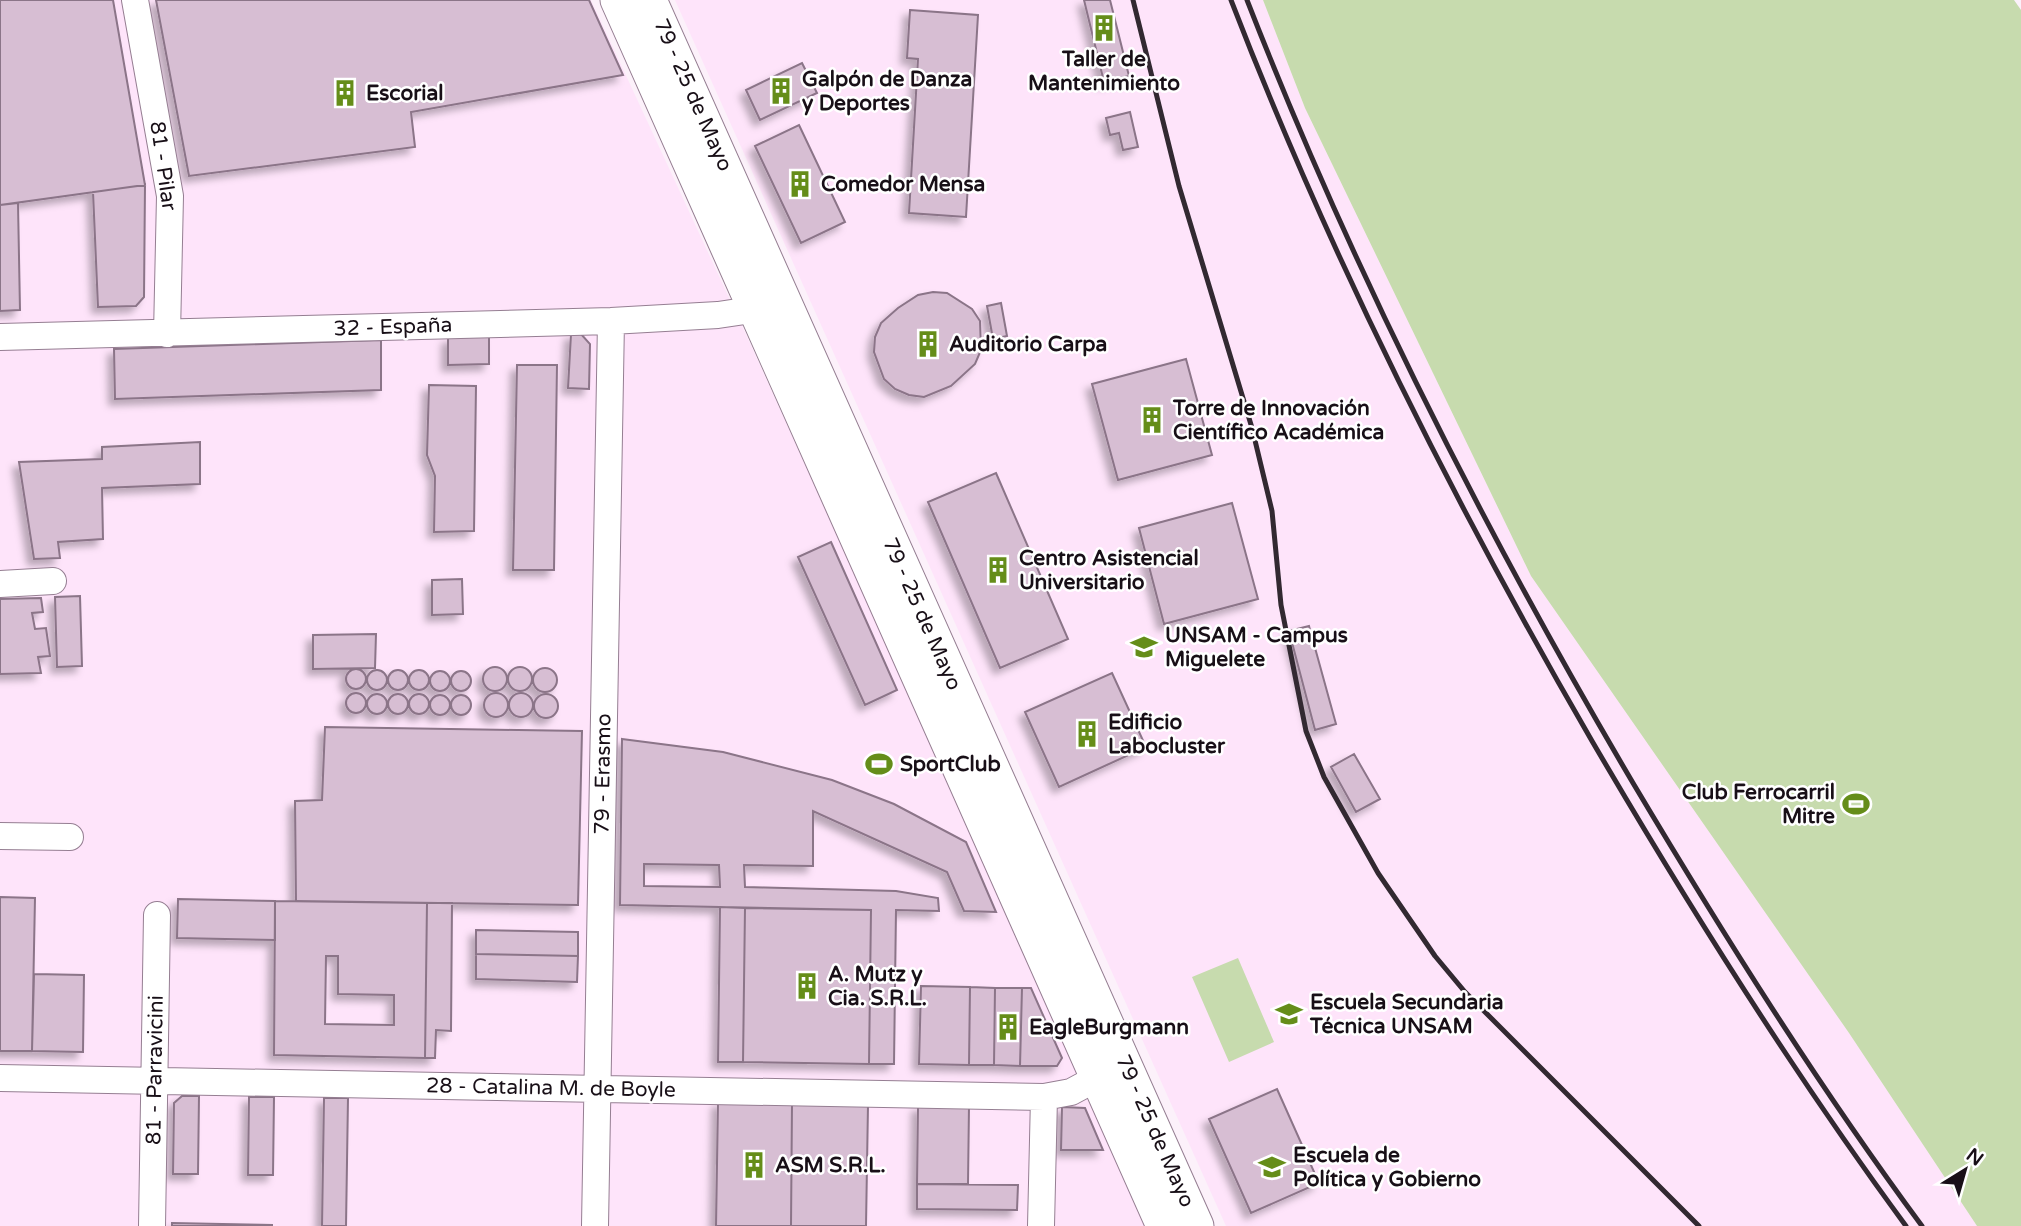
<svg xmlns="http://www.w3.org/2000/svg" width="2021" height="1226" font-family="'Varela Round',sans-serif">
<defs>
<filter id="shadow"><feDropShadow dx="-6" dy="6" stdDeviation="3.5" flood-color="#0004"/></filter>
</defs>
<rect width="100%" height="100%" fill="#fcf1fa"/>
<path fill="#fee4fa" d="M0,0H591L744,330L1096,1106L1145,1226H0Z
M675,0H1263L1305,108L1531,576L1849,1033L1977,1226H1226Z"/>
<path fill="#c7dbae" d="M1263,0H2014L2021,10V1226H1977L1849,1033L1531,576L1305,108Z
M1238,958L1274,1042L1229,1062L1192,977Z"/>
<path fill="#d7bed3" stroke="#8b7488" stroke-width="2" fill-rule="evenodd" filter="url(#shadow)" d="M0,0H113L145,185L0,205Z
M156,0H589L623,75L411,112L415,147L189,176Z
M1084,0H1110L1129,76L1104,82Z
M910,10L978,15L966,217L909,213L918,59L907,58Z
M802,63L817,93L760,120L746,90Z
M1130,112L1138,147L1123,150L1119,133L1110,135L1106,118Z
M799,125L845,222L801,243L755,146Z
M145,185L144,297L136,306L98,307L93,192Z
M18,203L20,310L0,311V205Z
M933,292L947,293L972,309L980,321L981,350L975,364L951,386L924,397L909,395L895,389L884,379L874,352L875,337L881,323L898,308L918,295Z
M1001,303L1007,336L993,339L987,306Z
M571,334H581L590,344L589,389L568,388Z
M489,336V364L448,365V338Z
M381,340V390L115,399L114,349Z
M1186,359L1212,455L1118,480L1092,384Z
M517,365H557L554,570H513Z
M429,385L476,386L474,531L434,532L435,476L427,455Z
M200,442V484L102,488L103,539L58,542L60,558L34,559L19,462L102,459V447Z
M996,473L1068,639L1000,668L928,502Z
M1232,503L1258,599L1164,624L1139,528Z
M831,542L897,690L865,705L798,557Z
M462,579L463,614L432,615V580Z
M80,596L82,666L57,667L55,597Z
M41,598L43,612L32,613L35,629L46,628L50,656L38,657L41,673L0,674V599Z
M1309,626L1336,724L1315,730L1289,631Z
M376,634L375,668L313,669V635Z
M508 679a12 12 0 1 1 24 0a12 12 0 1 1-24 0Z
M483 679a12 12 0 1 1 24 0a12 12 0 1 1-24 0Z
M533 680a12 12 0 1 1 24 0a12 12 0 1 1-24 0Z
M346 679a10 10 0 1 1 20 0a10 10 0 1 1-20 0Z
M409 680a10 10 0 1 1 20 0a10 10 0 1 1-20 0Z
M367 680a10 10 0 1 1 20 0a10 10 0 1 1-20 0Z
M388 680a10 10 0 1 1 20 0a10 10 0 1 1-20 0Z
M430 681a10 10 0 1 1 20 0a10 10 0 1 1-20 0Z
M451 681a10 10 0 1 1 20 0a10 10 0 1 1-20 0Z
M1112,673L1146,747L1059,787L1025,712Z
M509 705a12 12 0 1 1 24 0a12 12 0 1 1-24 0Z
M484 705a12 12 0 1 1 24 0a12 12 0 1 1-24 0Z
M346 703a10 10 0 1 1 20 0a10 10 0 1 1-20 0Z
M534 706a12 12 0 1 1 24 0a12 12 0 1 1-24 0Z
M388 704a10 10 0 1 1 20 0a10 10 0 1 1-20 0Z
M409 704a10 10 0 1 1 20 0a10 10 0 1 1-20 0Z
M367 704a10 10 0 1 1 20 0a10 10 0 1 1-20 0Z
M430 705a10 10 0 1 1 20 0a10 10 0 1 1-20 0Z
M451 705a10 10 0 1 1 20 0a10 10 0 1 1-20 0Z
M325,727L582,731L578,905L296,901L295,801L322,800Z
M622,739L723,752L832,780L894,804L966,842L996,912L964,911L947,872L813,811V866L744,865L745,887L896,891L938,898L939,911L896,910L894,1064H869L871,910L620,905ZM644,864L719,865L720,887L644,886Z
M1354,754L1380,799L1356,812L1331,767Z
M0,897L35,898L32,1051H0Z
M178,899L275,901V940L177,938Z
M275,901L427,903L425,1058L274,1055ZM326,956H338V994L394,995V1025L325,1024Z
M427,903H452L451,1031L436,1030L435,1058H425Z
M720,907L745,908L743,1062H718Z
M745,908L871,910L869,1064L743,1062Z
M476,930L578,932V956L476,954Z
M476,954L578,956L577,982L476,979Z
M34,974L84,975L83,1052L32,1051Z
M921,986L970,987L969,1065L919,1064Z
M970,987L995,988L994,1065H969Z
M995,988H1022L1020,1066L994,1065Z
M1022,988H1031L1062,1058L1057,1066H1020Z
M1277,1089L1319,1183L1251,1213L1209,1119Z
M182,1096H199L198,1174H173L174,1103Z
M249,1097H274L273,1175H248Z
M324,1098H348L346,1226H322Z
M718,1102L792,1103L791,1226H716Z
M792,1103L868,1105L866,1226H791Z
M918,1106H969L968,1184H917Z
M1062,1107L1085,1108L1103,1150H1061Z
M917,1184L1018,1185L1017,1210L917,1209Z
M172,1223L272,1225V1226H172Z"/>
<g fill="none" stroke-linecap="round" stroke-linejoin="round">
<defs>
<path id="minor" d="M135,0L170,196L167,334
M0,337L611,321L718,315L771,307
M0,584L53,581
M0,836L70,837
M0,1078L1044,1097L1071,1092L1097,1078
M152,1226L157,915
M595,1226L611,321
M1041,1226L1044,1097"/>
<path id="major" d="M617,0L1163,1226
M650,0L1197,1226"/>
</defs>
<use href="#minor" stroke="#957e92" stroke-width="28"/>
<use href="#major" stroke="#957e92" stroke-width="35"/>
<use href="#minor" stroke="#fff" stroke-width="26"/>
<use href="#major" stroke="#fff" stroke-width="33"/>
<path stroke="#322931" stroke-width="5" d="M1133,0L1179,186L1252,428L1272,511L1281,605L1306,731L1324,777L1378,873L1435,956L1465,992L1699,1226
M1231,0C1330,257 1454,503 1592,741C1689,907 1792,1071 1906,1226
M1247,0C1353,272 1485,532 1633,783C1723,934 1817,1084 1922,1226"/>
</g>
<defs>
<symbol id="building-bare" viewBox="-9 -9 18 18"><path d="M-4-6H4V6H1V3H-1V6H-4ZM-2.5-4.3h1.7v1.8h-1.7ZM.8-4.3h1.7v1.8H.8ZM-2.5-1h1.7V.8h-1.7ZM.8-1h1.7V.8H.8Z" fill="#658d19" stroke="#fff" stroke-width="2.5" paint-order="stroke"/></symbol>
<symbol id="university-bare" viewBox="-9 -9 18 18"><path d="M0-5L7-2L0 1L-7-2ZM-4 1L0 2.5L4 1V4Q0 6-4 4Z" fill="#658d19" stroke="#fff" stroke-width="2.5" paint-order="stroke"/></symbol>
<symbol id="stadium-bare" viewBox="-9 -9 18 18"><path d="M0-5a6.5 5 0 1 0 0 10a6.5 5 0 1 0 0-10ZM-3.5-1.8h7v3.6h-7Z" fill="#658d19" stroke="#fff" stroke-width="2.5" paint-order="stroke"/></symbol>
<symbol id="school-bare" viewBox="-9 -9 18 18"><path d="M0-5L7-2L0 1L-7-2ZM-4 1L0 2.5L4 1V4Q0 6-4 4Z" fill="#658d19" stroke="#fff" stroke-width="2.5" paint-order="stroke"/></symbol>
</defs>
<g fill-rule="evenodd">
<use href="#building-bare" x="1085" y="9" width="38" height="38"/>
<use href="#building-bare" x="762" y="72" width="38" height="38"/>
<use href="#building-bare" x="326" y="74" width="38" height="38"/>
<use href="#building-bare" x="781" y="165" width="38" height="38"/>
<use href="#building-bare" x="909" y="325" width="38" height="38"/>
<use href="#building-bare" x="1133" y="401" width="38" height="38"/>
<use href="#building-bare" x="979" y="551" width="38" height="38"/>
<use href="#university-bare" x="1125" y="628" width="38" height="38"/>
<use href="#building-bare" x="1068" y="715" width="38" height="38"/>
<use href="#stadium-bare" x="860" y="745" width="38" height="38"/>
<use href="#stadium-bare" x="1837" y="785" width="38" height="38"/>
<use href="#building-bare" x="788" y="967" width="38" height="38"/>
<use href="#school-bare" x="1270" y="995" width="38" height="38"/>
<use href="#building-bare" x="989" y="1008" width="38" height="38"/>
<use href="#building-bare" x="735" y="1146" width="38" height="38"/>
<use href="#university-bare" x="1253" y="1148" width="38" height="38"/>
</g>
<g text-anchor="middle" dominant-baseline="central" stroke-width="5" stroke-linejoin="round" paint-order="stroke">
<g font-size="21" font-weight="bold" fill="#180f17" stroke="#fff" text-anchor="start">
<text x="1104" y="59" text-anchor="middle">Taller de<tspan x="1104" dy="24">Mantenimiento</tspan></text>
<text x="802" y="79">Galpón de Danza<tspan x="802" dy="24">y Deportes</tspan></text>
<text x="366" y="93">Escorial</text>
<text x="821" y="184">Comedor Mensa</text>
<text x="949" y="344">Auditorio Carpa</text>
<text x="1173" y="408">Torre de Innovación<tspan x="1173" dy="24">Científico Académica</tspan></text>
<text x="1019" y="558">Centro Asistencial<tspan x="1019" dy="24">Universitario</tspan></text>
<text x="1165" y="635">UNSAM - Campus<tspan x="1165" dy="24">Miguelete</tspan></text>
<text x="1108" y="722">Edificio<tspan x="1108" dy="24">Labocluster</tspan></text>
<text x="900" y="764">SportClub</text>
<text x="1835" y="792" text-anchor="end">Club Ferrocarril<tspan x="1835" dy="24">Mitre</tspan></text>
<text x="828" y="974">A. Mutz y<tspan x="828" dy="24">Cia. S.R.L.</tspan></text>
<text x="1310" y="1002">Escuela Secundaria<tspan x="1310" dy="24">Técnica UNSAM</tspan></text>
<text x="1029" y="1027">EagleBurgmann</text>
<text x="1293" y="1155">Escuela de<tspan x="1293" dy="24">Política y Gobierno</tspan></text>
<text x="775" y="1165">ASM S.R.L.</text>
</g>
<g font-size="21" fill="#180f17" stroke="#fff">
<text transform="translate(693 95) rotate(66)">79 - 25 de Mayo</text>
<text transform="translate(163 166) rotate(82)">81 - Pilar</text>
<text transform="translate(393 327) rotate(-2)">32 - España</text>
<text transform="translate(922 614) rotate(66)">79 - 25 de Mayo</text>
<text transform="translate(603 774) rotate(-89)">79 - Erasmo</text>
<text transform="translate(155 1070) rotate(-89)">81 - Parravicini</text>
<text transform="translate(551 1088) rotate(1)">28 - Catalina M. de Boyle</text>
<text transform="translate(1155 1131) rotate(66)">79 - 25 de Mayo</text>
</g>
</g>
<g transform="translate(1965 1170) rotate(37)" stroke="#ffffff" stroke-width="5" paint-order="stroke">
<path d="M0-5L12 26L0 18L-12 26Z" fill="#180f17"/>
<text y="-10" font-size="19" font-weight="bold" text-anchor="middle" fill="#180f17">N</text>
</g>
</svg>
